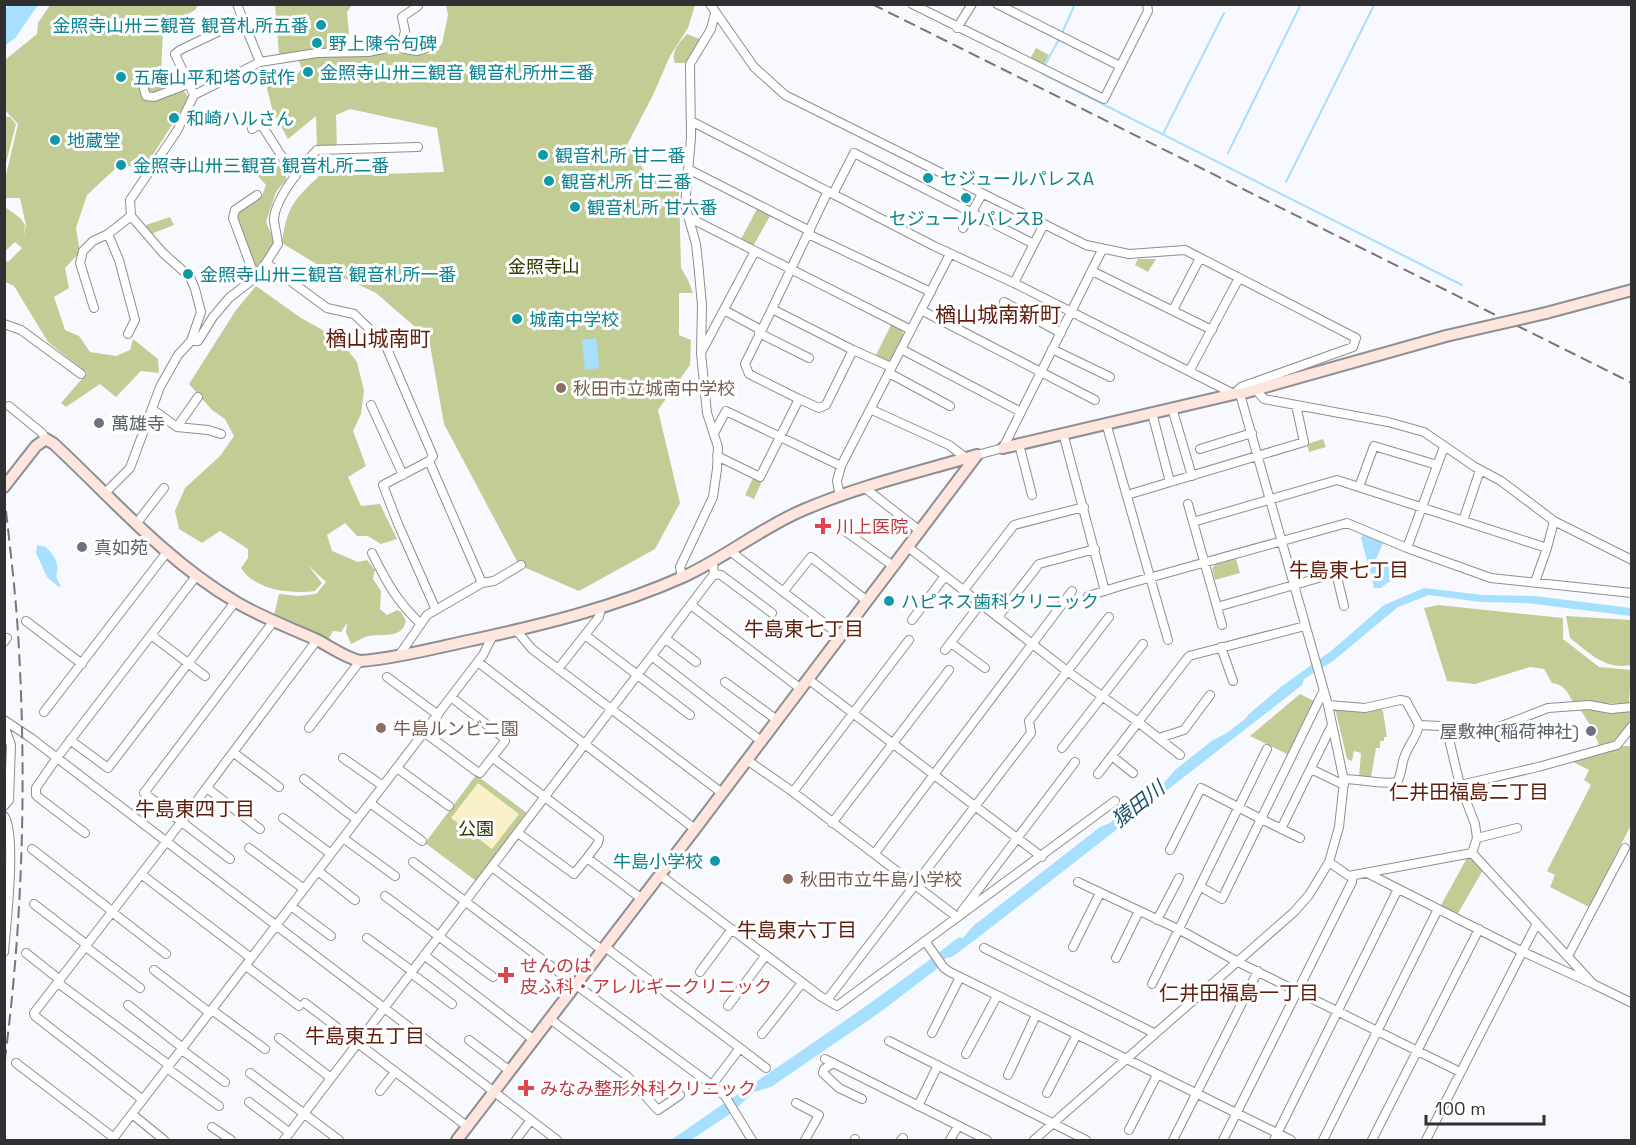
<svg xmlns="http://www.w3.org/2000/svg" width="1636" height="1145" font-family="'Space Grotesk','Noto Sans JP',sans-serif">
<rect width="100%" height="100%" fill="#f8f9fe"/>
<path fill="#c2cc95" d="M50,5H198L195,10L163,29L161,75L167,82L179,84L189,98L142,172L130,166L116,168L87,195L76,228L80,252L65,268L69,288L54,297L65,330L79,336L90,352L116,356L130,350L133,339L158,359L159,373L141,371L116,397L100,384L66,407L61,403L87,373L48,342L14,286L5,282L4,260L8,262L22,248L15,242L5,251V207L20,218L25,225L24,236L26,225L20,198H5V179L18,124L5,110V60L37,34L38,23Z
M275,5H352L347,12L349,34L342,46L302,54H279Z
M446,5H695L688,28L670,56L653,95L627,145L650,179L679,189L681,268L688,280L693,293H679V335L691,340L690,365L658,410L680,503L655,549L579,591L519,565L444,424L429,339L376,293L323,268L282,243C287,207 293,201 319,176L444,172L437,128L350,109L336,115L337,150L317,148L316,116L288,139L273,112L266,85L287,84L302,69L298,58L337,54H431L442,44L448,15Z
M687,34L700,39L688,63H675C670,52 680,42 687,34Z
M1036,48L1049,55L1043,66L1030,59Z
M5,117H10L16,124L5,167Z
M275,157L286,175V180L276,192L266,222L274,240L273,245L256,268L253,267L237,216L244,207L262,196L266,185L257,175L258,171Z
M757,209L770,216L752,248L740,241Z
M170,217L174,225L151,234L146,225Z
M1138,259H1156L1148,272L1135,265Z
M256,286L301,318L339,339L357,362L364,391L361,414L353,431L366,466L348,477L361,506L380,504L397,539L381,544L368,536H357L345,523L327,535L332,551L358,562L367,560L375,570L373,579L381,591L380,609L387,615L397,610L401,612L406,621C401,640 383,633 369,636C362,637 357,642 351,644L346,632L347,623L341,632L333,631L328,640L274,615L279,594L298,596L316,594L326,582L308,565L322,583L315,591C291,594 256,591 241,568L248,558V549L220,531L202,543L179,529L175,511L185,488L220,456L234,436L225,419L212,410L189,384L236,310Z
M891,325L902,330L904,336L892,360L885,362L875,357Z
M1323,439L1326,447L1309,452L1307,444Z
M753,478L762,481L754,499L745,495Z
M1236,559L1240,573L1215,580L1212,568L1216,564Z
M1438,605L1563,618V639L1599,667L1631,670L1629,704L1573,702C1568,693 1564,684 1552,683L1544,669L1530,667L1475,684L1447,681L1424,608Z
M1566,616L1631,620V665C1604,670 1590,653 1570,638Z
M1300,694L1316,702L1289,755L1250,736Z
M1335,708H1380L1383,711L1387,737H1384V741H1380V748H1376L1371,777H1359L1361,753L1354,751L1352,761L1347,759Z
M1580,709L1631,710C1631,734 1619,741 1599,745L1592,728Z
M1624,746H1631V825L1589,907L1550,887L1555,875L1547,871L1591,785L1584,780L1589,770L1571,761L1598,751Z
M476,775L527,813L476,881L425,843Z
M1467,858L1475,861L1483,870L1457,915L1440,907Z"/>
<path fill="#faf0ca" d="M478,783L519,814L492,849L451,818Z"/>
<path fill="#a7e0ff" d="M10,4L38,5L16,37L5,46V9Z
M596,338L599,368L585,370L582,340Z
M1363,535L1383,543L1376,559L1404,573L1403,576L1387,583L1381,588H1374L1361,538Z
M37,545L46,547C55,557 60,563 56,577L61,586L59,587L47,577L36,553Z
M1424,588L1483,595L1535,596L1631,608V616L1526,603L1480,602L1429,595L1398,607L1333,661L1304,679L1302,685L980,936L952,957L946,958L938,968L879,1013L771,1087L754,1092L730,1114L691,1140H671C767,1073 866,1010 959,937L963,938L973,926L1100,827L1110,823L1121,811L1137,804L1163,784L1175,770L1213,740L1225,734L1244,720L1249,714L1282,686L1331,651L1384,605Z"/>
<g fill="none" stroke-linecap="round" stroke-linejoin="round">
<path stroke="#a7e0ff" stroke-width="2" d="M1062,33L1075,4
M1045,65L1058,41
M1041,73L1462,285
M1163,134L1224,13
M1228,153L1301,4
M1286,182L1374,5"/>
<defs>
<path id="street" d="M237,4L243,20
M710,4L754,67L785,95L1086,245L1129,254L1185,250L1356,338L1353,347L1241,387L1234,394
M912,4L1104,99L1148,11L1147,4
M997,4L1120,66
M957,28L972,4
M401,48L405,31L402,17L418,6
M144,89L146,96L154,97L188,84
M194,95L175,54L180,50L243,20L260,62
M691,121L934,246L1014,283L1234,394H1240L1328,705L1344,781L1339,827L1329,862L1309,895L1294,912L1034,1140
M252,129L261,124L295,177
M418,147L317,150C303,164 274,200 274,220C275,228 277,236 278,244L266,263L327,308L354,314L385,344L433,456L429,461L482,583
M688,169L810,231
M828,191L772,309L853,350
M833,194L854,153L1034,244
M688,217L911,330
M963,228L982,194
M108,234L119,260L135,320L128,334
M808,234L931,292
M1092,271L1212,330
M255,277L233,218L235,210L257,195
M1014,283L1044,224
M1004,302L1061,333
M94,308L80,263L83,251L93,241L108,234L131,216
M772,309L745,364L749,374L799,399
M724,310L761,330
M921,310L1095,400
M1173,310L1200,258
M4,324L21,330L81,374
M759,333L809,358
M191,341H198L213,317L229,298L252,280L266,263
M901,349L1021,412
M1052,349L1110,377
M702,351L755,251
M1190,370L1239,278
M889,373L950,406
M1256,390L1264,399L1388,422L1424,432L1475,467L1501,481L1554,521L1632,560
M371,405L403,475
M9,406L42,433L46,439
M1172,408L1192,476
M152,409L177,427L208,430L221,434
M870,409L949,445L966,458
M1152,413L1170,482
M1106,423L1168,640
M177,427L198,397
M714,433L726,411L841,466
M1063,433L1105,591
M1019,444L1032,495
M1200,449L1252,433
M977,455L1003,448L1102,250
M717,456L760,477L799,399L819,408L826,405L853,350L891,367
M429,461L383,485L398,524L436,610
M1359,487L1374,446L1437,465
M865,488L920,531
M106,492L130,468L160,387L178,355L191,341L201,312L195,289L190,277L163,253L131,216L130,200L177,131L194,95L260,62L317,53L368,52L393,47L417,51L427,48
M1127,495L1304,442L1296,405
M840,496L837,481L841,466L950,254
M1188,504L1217,607L1336,573L1344,606
M1463,521L1480,470
M1193,522L1337,480L1547,548
M136,524L164,488
M841,528L893,566
M908,547L1067,671L1138,722L1180,755
M1407,548L1444,447
M730,551L841,636
M372,553C386,581 397,602 421,624
M714,574L721,575L772,613
M682,577L680,567L713,497L717,469L718,447L707,413L701,353L702,305L698,262L696,244L685,205L691,138L690,64L711,29L715,13
M1535,582L1547,548L1554,521
M964,590L1014,525L1084,507
M783,592L811,557L867,601
M1088,596L1127,584L1347,523L1407,548L1491,578L1632,593
M691,605L801,689
M1217,607L1222,625
M998,617L1039,564L1095,549
M912,620L945,576
M26,621L82,664
M516,630L532,649L722,793
M151,635L205,676
M585,635L690,715
M666,639L696,662
M4,642L7,638
M951,643L985,668
M1221,647L1233,681
M945,650L981,603
M400,654L427,615L482,583L494,581L521,565
M653,657L761,741
M478,662L695,829
M558,669L599,617L601,607
M387,677L438,715
M808,679L1042,857
M725,682L777,720
M1328,705L1365,708L1400,700L1406,701L1419,725L1441,726L1448,735L1460,785L1475,824L1477,838L1472,853
M44,712L167,552
M4,720L31,738L557,1140
M4,725L11,745L9,800L4,806
M309,728L360,661
M424,732L476,771L480,773L505,741L504,738L451,697
M1448,735L1486,732L1548,708L1589,705L1611,709L1632,707
M1159,738L1184,730L1210,695
M70,740L108,768L235,602
M1062,748L1143,644
M234,753L279,787
M1112,756L1133,773
M343,758L383,786
M493,758L599,838L598,843L587,858
M747,760L793,792L957,917
M397,768L449,806
M1311,769L1344,785
M1098,774L1189,656L1305,626
M304,779L357,820
M1344,779C1359,779 1383,785 1397,782C1402,774 1401,766 1404,758C1408,745 1417,737 1419,725
M1460,785L1538,767L1617,745L1632,726
M207,788L260,829
M793,792L909,640
M370,803L422,841
M4,816C17,831 6,928 4,952
M283,818L331,854
M832,823L949,670
M1281,829L1332,725
M85,833L38,797L36,795V788L56,759L197,575
M518,833L574,874L587,858L642,899
M343,838L395,876
M1477,838L1517,828
M249,848L304,889
M32,849L112,911
M1170,850L1201,788L1261,819L1323,692
M875,853L1072,591
M230,859L144,793L273,622
M413,862L576,985L712,1085L725,1096L752,1140
M1329,862L1349,876L1472,853L1593,984L1632,1003
M492,867L602,950
M318,871L355,900
M1367,873L1521,951L1589,982
M141,874L251,958
M660,875L820,996L837,1006L1115,801
M1078,882L1180,930L1238,962L1460,1072
M1201,887L1222,899L1261,819L1300,838
M385,896L493,977
M34,904L87,945
M291,906L331,936
M962,911L1075,762
M112,912L166,954
M1157,920L1179,878
M367,938L412,971
M925,941L944,968L950,972L1291,1140
M86,947L140,988
M605,947L740,1048L712,1085
M1073,947L1100,893
M984,948L1154,1033
M26,953L60,980
M424,955L534,1040
M1568,956L1625,848
M1116,958L1139,911
M246,966L299,1006
M154,970L210,1013
M700,972L732,929
M411,973L452,1004
M58,983L169,1065
M1152,984L1267,749
M827,1000L1031,733L1029,721L1109,617
M305,1003L468,1127
M128,1005L183,1048
M728,1006L766,955
M212,1010L265,1049
M550,1019L627,1076L658,1110L680,1095
M932,1033L960,977
M762,1034L802,983
M279,1038L331,1078
M469,1040L510,1071
M889,1041L1086,1140
M740,1048L766,1068
M182,1050L225,1082
M966,1054L997,996
M825,1059L987,1140
M16,1063L114,1138
M833,1063L824,1069L823,1073L839,1088L862,1099
M167,1068L219,1106
M250,1073L339,1140
M1008,1075L1036,1015
M380,1091L395,1072
M1047,1093L1076,1036
M143,1100L35,1016L34,1013L166,842L317,640
M249,1102L290,1133
M796,1103L819,1115L805,1140
M918,1106L938,1065
M132,1114L164,1140
M212,1127L231,1140
M1129,1130L1157,1075
M112,1140L483,655L493,635
M284,1140L714,574L713,563
M516,1140L530,1121
M855,1140V1139
M901,1140L903,1138
M950,1140L958,1126
M1173,1140L1258,971
M1223,1140L1352,882L1353,875
M1274,1140L1398,889
M1323,1140L1438,909
M1372,1140L1479,929
M1426,1140L1537,923"/>
<path id="secondary" d="M1546,313L1632,290
M1240,394L1446,336
M1003,448L1234,394
M4,487L36,446L46,439L54,444C112,498 166,561 236,602C261,617 288,627 315,639C330,646 343,657 360,661C392,659 431,649 463,642C538,626 614,608 685,576C726,557 761,528 803,510C859,486 919,472 977,455
M457,1140L695,829L977,455"/>
</defs>
<use href="#street" stroke="#8e8e93" stroke-width="10"/>
<use href="#secondary" stroke="#8e8e93" stroke-width="14"/>
<use href="#street" stroke="#fff" stroke-width="8"/>
<use href="#secondary" stroke="#fee5dd" stroke-width="10"/>
<path stroke="#757679" stroke-width="2" stroke-dasharray="12 6" stroke-linecap="butt" d="M872,4L1632,383
M4,493C9,539 15,586 18,633C27,777 23,923 4,1066"/>
<defs>
<path id="secondary-bridge" d="M1446,336L1546,313"/>
</defs>
<use href="#secondary-bridge" stroke="#8e8e93" stroke-width="14" stroke-linecap="butt"/>
<use href="#secondary-bridge" stroke="#fee5dd" stroke-width="10"/>
</g>
<g fill="#0f9aa8" stroke="#fff" stroke-width="2">
<circle cx="321" cy="25" r="6"/>
<circle cx="317" cy="43" r="6"/>
<circle cx="308" cy="72" r="6"/>
<circle cx="121" cy="77" r="6"/>
<circle cx="174" cy="118" r="6"/>
<circle cx="55" cy="140" r="6"/>
<circle cx="543" cy="155" r="6"/>
<circle cx="121" cy="165" r="6"/>
<circle cx="928" cy="178" r="6"/>
<circle cx="549" cy="181" r="6"/>
<circle cx="966" cy="198" r="6"/>
<circle cx="575" cy="207" r="6"/>
<circle cx="188" cy="274" r="6"/>
<circle cx="517" cy="319" r="6"/>
<circle cx="889" cy="601" r="6"/>
<circle cx="715" cy="861" r="6"/>
</g>
<g fill="#8d6e63" stroke="#fff" stroke-width="2">
<circle cx="561" cy="388" r="6"/>
<circle cx="381" cy="728" r="6"/>
<circle cx="788" cy="879" r="6"/>
</g>
<g fill="#6b7280" stroke="#fff" stroke-width="2">
<circle cx="99" cy="423" r="6"/>
<circle cx="82" cy="547" r="6"/>
<circle cx="1591" cy="731" r="6"/>
</g>
<g fill="#e0444e" stroke="#fff" stroke-width="2">
<path d="M820 517h6v6h6v6h-6v6h-6v-6h-6v-6h6z"/>
<path d="M503 966h6v6h6v6h-6v6h-6v-6h-6v-6h6z"/>
<path d="M523 1079h6v6h6v6h-6v6h-6v-6h-6v-6h6z"/>
</g>
<g text-anchor="middle" dominant-baseline="central" stroke-width="6" stroke-linejoin="round" paint-order="stroke">
<g font-size="18" fill="#0d838f" stroke="#fff" text-anchor="start">
<text x="309" y="25" text-anchor="end">金照寺山卅三観音 観音札所五番</text>
<text x="329" y="43">野上陳令句碑</text>
<text x="320" y="72">金照寺山卅三観音 観音札所卅三番</text>
<text x="133" y="77">五庵山平和塔の試作</text>
<text x="186" y="118">和崎ハルさん</text>
<text x="67" y="140">地蔵堂</text>
<text x="555" y="155">観音札所 甘二番</text>
<text x="133" y="165">金照寺山卅三観音 観音札所二番</text>
<text x="940" y="178">セジュールパレスA</text>
<text x="561" y="181">観音札所 甘三番</text>
<text x="587" y="207">観音札所 甘六番</text>
<text x="966" y="218" text-anchor="middle">セジュールパレスB</text>
<text x="200" y="274">金照寺山卅三観音 観音札所一番</text>
<text x="529" y="319">城南中学校</text>
<text x="901" y="601">ハピネス歯科クリニック</text>
<text x="703" y="861" text-anchor="end">牛島小学校</text>
</g>
<g font-size="18" fill="#303600" stroke="#fff">
<text x="544" y="266">金照寺山</text>
<text x="476" y="828">公園</text>
</g>
<g font-size="18" fill="#785e54" stroke="#fff" text-anchor="start">
<text x="573" y="388">秋田市立城南中学校</text>
<text x="393" y="728">牛島ルンビニ園</text>
<text x="800" y="879">秋田市立牛島小学校</text>
</g>
<g font-size="18" fill="#5b616d" stroke="#fff" text-anchor="start">
<text x="111" y="423">萬雄寺</text>
<text x="94" y="547">真如苑</text>
<text x="1579" y="731" text-anchor="end">屋敷神(稲荷神社)</text>
</g>
<g font-size="18" fill="#be3a42" stroke="#fff" text-anchor="start">
<text x="836" y="526">川上医院</text>
<text x="520" y="965">せんのは<tspan x="520" dy="21">皮ふ科・アレルギークリニック</tspan></text>
<text x="540" y="1088">みなみ整形外科クリニック</text>
</g>
<g font-size="20" fill="#5f1d0d" stroke="#fff">
<text x="1349" y="570">牛島東七丁目</text>
<text x="804" y="629">牛島東七丁目</text>
<text x="1469" y="792">仁井田福島二丁目</text>
<text x="195" y="809">牛島東四丁目</text>
<text x="797" y="930">牛島東六丁目</text>
<text x="1239" y="993">仁井田福島一丁目</text>
<text x="365" y="1036">牛島東五丁目</text>
</g>
<g font-size="20" font-style="italic" fill="#17526c" stroke="#fff">
<text transform="translate(1138 804) rotate(-38)">猿田川</text>
</g>
<g font-size="21" fill="#5f1d0d" stroke="#fff">
<text x="998" y="314">楢山城南新町</text>
<text x="378" y="338">楢山城南町</text>
</g>
</g>
<rect width="1636" height="1145" fill="none" stroke="#303032" stroke-width="12"/>
<path d="M1426 1115v9h118v-9" fill="none" stroke="#303032" stroke-width="3"/>
<text x="1435" y="1115" font-size="18" fill="#303032" stroke="#ffffff" stroke-width="4.5" paint-order="stroke">100 m</text>
</svg>
